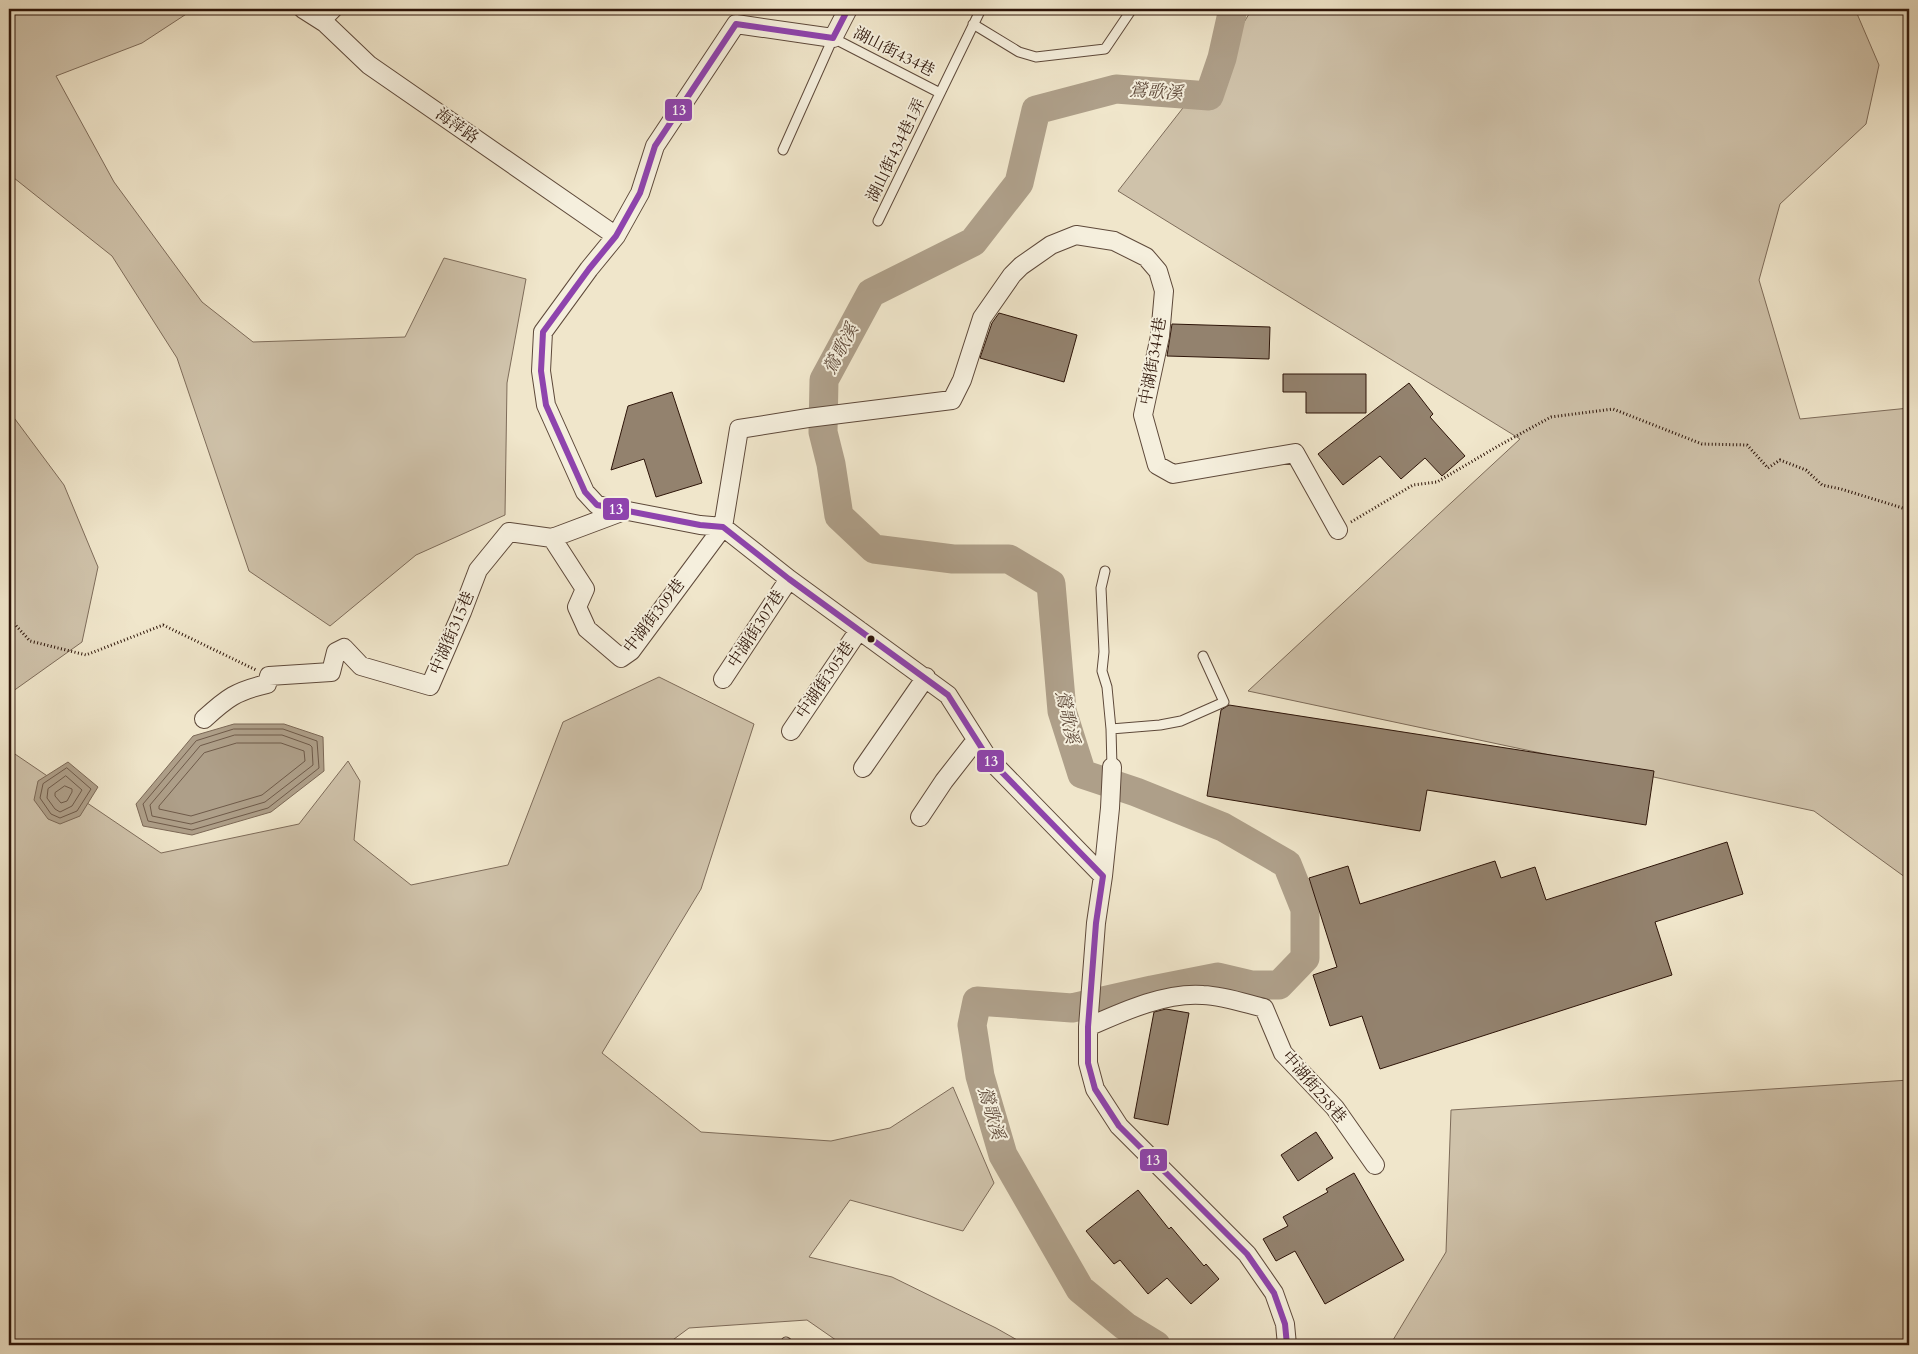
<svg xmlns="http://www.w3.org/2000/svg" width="1918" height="1354" font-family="Cardo,'Noto Serif TC',serif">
<rect width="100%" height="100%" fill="#f0e6cb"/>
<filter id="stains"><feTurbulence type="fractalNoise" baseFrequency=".004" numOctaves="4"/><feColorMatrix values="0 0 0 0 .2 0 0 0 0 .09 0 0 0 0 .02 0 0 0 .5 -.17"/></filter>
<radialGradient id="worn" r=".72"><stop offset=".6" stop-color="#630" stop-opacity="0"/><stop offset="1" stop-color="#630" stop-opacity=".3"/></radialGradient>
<path fill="#cfc2aa" stroke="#7e6c5a" d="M9,9H194L142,43L56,76L114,182L202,302L253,342L405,337L444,258L526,279L507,383L505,515L416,555L330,626L249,571L177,358L112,256L9,174Z
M1250,9H1855L1879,65L1866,124L1780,204L1759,280L1800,419L1909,408V880L1814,811L1248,691L1520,439L1118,191L1222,58L1249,14Z
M9,411L64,485L98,567L82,642L9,694Z
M659,677L754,724L701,889L602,1053L701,1132L831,1141L890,1128L953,1087L994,1183L963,1231L850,1200L809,1257L892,1277L996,1328L1026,1345H843L807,1320L689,1328L666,1345H9V750L161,853L299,824L348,761L360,781L354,840L411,885L508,865L563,722Z
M1909,1080V1345H1390L1446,1252L1451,1110Z"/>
<path fill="#ae9f89" stroke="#7b6856" d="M234,724H284L323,737L324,771L271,812L192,835L143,826L136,804L193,736Z
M68,762L98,787L80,816L60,824L48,819L34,800L38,781Z"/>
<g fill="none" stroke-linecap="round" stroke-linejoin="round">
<path stroke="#6e5a49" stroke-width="1" d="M234,729H283L317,741L319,768L268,808L192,830L148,821L143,804L196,741Z
M235,735H282L310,745L312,747L313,765L265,802L191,824L152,816L150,805L200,746Z
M237,743H281L304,751L305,761L262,795L191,816L159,809V806L204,753Z
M67,768L91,789L77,811L60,818L51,814L40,798L43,784Z
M66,776L82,790L72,806L60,812L55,809L47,798L48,789Z
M65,786L72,789V792L67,801L61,803L55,796V793Z"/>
<path stroke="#ae9f89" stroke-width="29" d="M1156,1345L1125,1326L1080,1289L1003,1155L980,1076L972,1025L977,1001L1072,1008L1152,990L1218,977L1252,985H1279L1305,958V909L1287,864L1223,827L1136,792L1082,774L1062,711L1051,584L1009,559H953L874,549L839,516L831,464L823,432L824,380L871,293L973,242L1019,183L1036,110L1116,89L1209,96L1222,58L1233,9"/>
</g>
<path fill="#93826e" stroke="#2e1509" d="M999,313L1077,335L1064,382L980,358L992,323Z
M1172,324L1270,327L1269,359L1167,356Z
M1283,374H1366V413H1306V392H1283Z
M1409,383L1433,414L1430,417L1465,456L1442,476L1425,458L1401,479L1380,456L1343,485L1318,454Z
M672,392L702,483L656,497L644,459L611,470L628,406Z
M1229,705L1654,771L1646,825L1427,790L1420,831L1207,796L1221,710Z
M1727,842L1743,894L1655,922L1672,975L1380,1069L1362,1016L1330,1026L1313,975L1337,967L1309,878L1348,866L1360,904L1495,861L1501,878L1535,867L1546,900Z
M1166,1009L1189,1013L1168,1125L1134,1118L1154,1012Z
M1316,1132L1333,1158L1298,1181L1281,1155Z
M1354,1173L1404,1260L1325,1304L1295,1251L1276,1261L1263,1239L1288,1226L1283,1217L1328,1192L1326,1189Z
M1138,1190L1169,1229L1171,1227L1204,1266L1206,1264L1219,1279L1191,1304L1167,1278L1148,1294L1120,1260L1114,1264L1086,1231Z"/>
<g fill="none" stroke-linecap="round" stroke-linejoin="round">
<defs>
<path id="lane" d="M325,23L339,9
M973,24L1019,52L1036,57L1105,49L1132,9
M783,150L833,38L940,93
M878,221L981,9
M1105,571L1101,588L1104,652L1102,671L1107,687L1111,729L1160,725L1181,721L1224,702L1203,656
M1111,729L1112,767
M786,1342L790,1345"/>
<path id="street" d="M303,9L325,23L369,65L616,236
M848,9L833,38L736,24L655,146L640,193L616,236L589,269L543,332L541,371L546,405L585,492L597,505L700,525L723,527L789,579L948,695L988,758L1103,876L1096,923L1088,1027V1063L1095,1089L1119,1126L1247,1254L1274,1293L1285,1324L1287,1345
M552,538L585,589L577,607L587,629L621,658L631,651L723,527L739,429L808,418L952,400L962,380L982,318L1012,275L1021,266L1051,245L1076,235L1114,241L1146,257L1158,271L1164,291L1160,336L1143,415L1157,465L1173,474L1295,453L1338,530
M723,679L789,579
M204,719C227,698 236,691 267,684L269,676L331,672L336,652L344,648L361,666L430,686L462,612L478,570L509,532L552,538L624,511
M791,731L859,630
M863,768L926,677
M920,817L944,781L976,740
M1103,876L1110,808L1112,767
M1088,1027C1122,1012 1165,992 1203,995C1224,996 1244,1003 1264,1008L1283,1053L1335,1108L1375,1165"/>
</defs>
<use href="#lane" stroke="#5e493a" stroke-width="11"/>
<use href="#street" stroke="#5e493a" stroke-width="20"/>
<path stroke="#2e1509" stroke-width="3" stroke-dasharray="1 2.5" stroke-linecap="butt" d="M1351,522L1413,485L1437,482L1500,445L1551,417L1613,409L1702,444L1747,445L1768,468L1780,460L1806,470L1822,485L1841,489L1909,510
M9,618L30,641L86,655L163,625L256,670"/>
<use href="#lane" stroke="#f5efdd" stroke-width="9"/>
<use href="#street" stroke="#f5efdd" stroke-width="18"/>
<defs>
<path id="bus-1" d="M848,9L833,38L736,24L655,146L640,193L616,236L589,269L543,332L541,371L546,405L585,492L597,505L700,525L723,527L789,579L948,695L988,758L1103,876L1096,923L1088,1027V1063L1095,1089L1119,1126L1247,1254L1274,1293L1285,1324L1287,1345"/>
</defs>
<use href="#bus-1" stroke="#f5efdd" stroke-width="10"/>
<use href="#bus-1" stroke="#8e44ad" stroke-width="6"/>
</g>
<circle fill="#2e1509" stroke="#f5efdd" stroke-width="2" cx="871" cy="639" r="4.5"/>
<g text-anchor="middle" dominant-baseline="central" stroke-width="4" stroke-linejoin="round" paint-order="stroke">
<g font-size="16" fill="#2e1509" stroke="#f5efdd">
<text transform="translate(894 52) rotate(27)">湖山街434巷</text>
<text transform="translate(457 126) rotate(35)">海萍路</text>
<text transform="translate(896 150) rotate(-64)">湖山街434巷1弄</text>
<text transform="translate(1153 361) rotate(-80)">中湖街344巷</text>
<text transform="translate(654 616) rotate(-52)">中湖街309巷</text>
<text transform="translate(756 629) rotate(-57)">中湖街307巷</text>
<text transform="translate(452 633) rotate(-67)">中湖街315巷</text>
<text transform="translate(825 680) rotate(-56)">中湖街305巷</text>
<text transform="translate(1314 1087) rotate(49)">中湖街258巷</text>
</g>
<g font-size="18" font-style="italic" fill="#614c3c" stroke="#f5efdd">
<text transform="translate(1156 92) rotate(4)">鶯歌溪</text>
<text transform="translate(841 349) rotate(-62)">鶯歌溪</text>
<text transform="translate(1067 717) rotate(78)">鶯歌溪</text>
<text transform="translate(991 1113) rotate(74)">鶯歌溪</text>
</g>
</g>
<g stroke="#f5efdd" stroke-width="2">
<rect x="664" y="98" width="29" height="24" rx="5" fill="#8e44ad"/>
<rect x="602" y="497" width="28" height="24" rx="5" fill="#8e44ad"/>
<rect x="976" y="749" width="29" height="24" rx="5" fill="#8e44ad"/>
<rect x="1139" y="1148" width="29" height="24" rx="5" fill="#8e44ad"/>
</g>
<g font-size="14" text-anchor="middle" font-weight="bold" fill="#fff">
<text x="679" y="115">13</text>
<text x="616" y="514">13</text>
<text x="991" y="766">13</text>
<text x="1153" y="1165">13</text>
</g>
<rect width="1918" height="1354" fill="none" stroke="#f0e6cb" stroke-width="30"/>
<rect x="10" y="10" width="1898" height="1334" fill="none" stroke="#2e1509" stroke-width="2.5"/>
<rect x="15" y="15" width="1888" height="1324" fill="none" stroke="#2e1509"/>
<rect width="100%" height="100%" filter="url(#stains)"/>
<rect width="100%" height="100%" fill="url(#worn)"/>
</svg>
